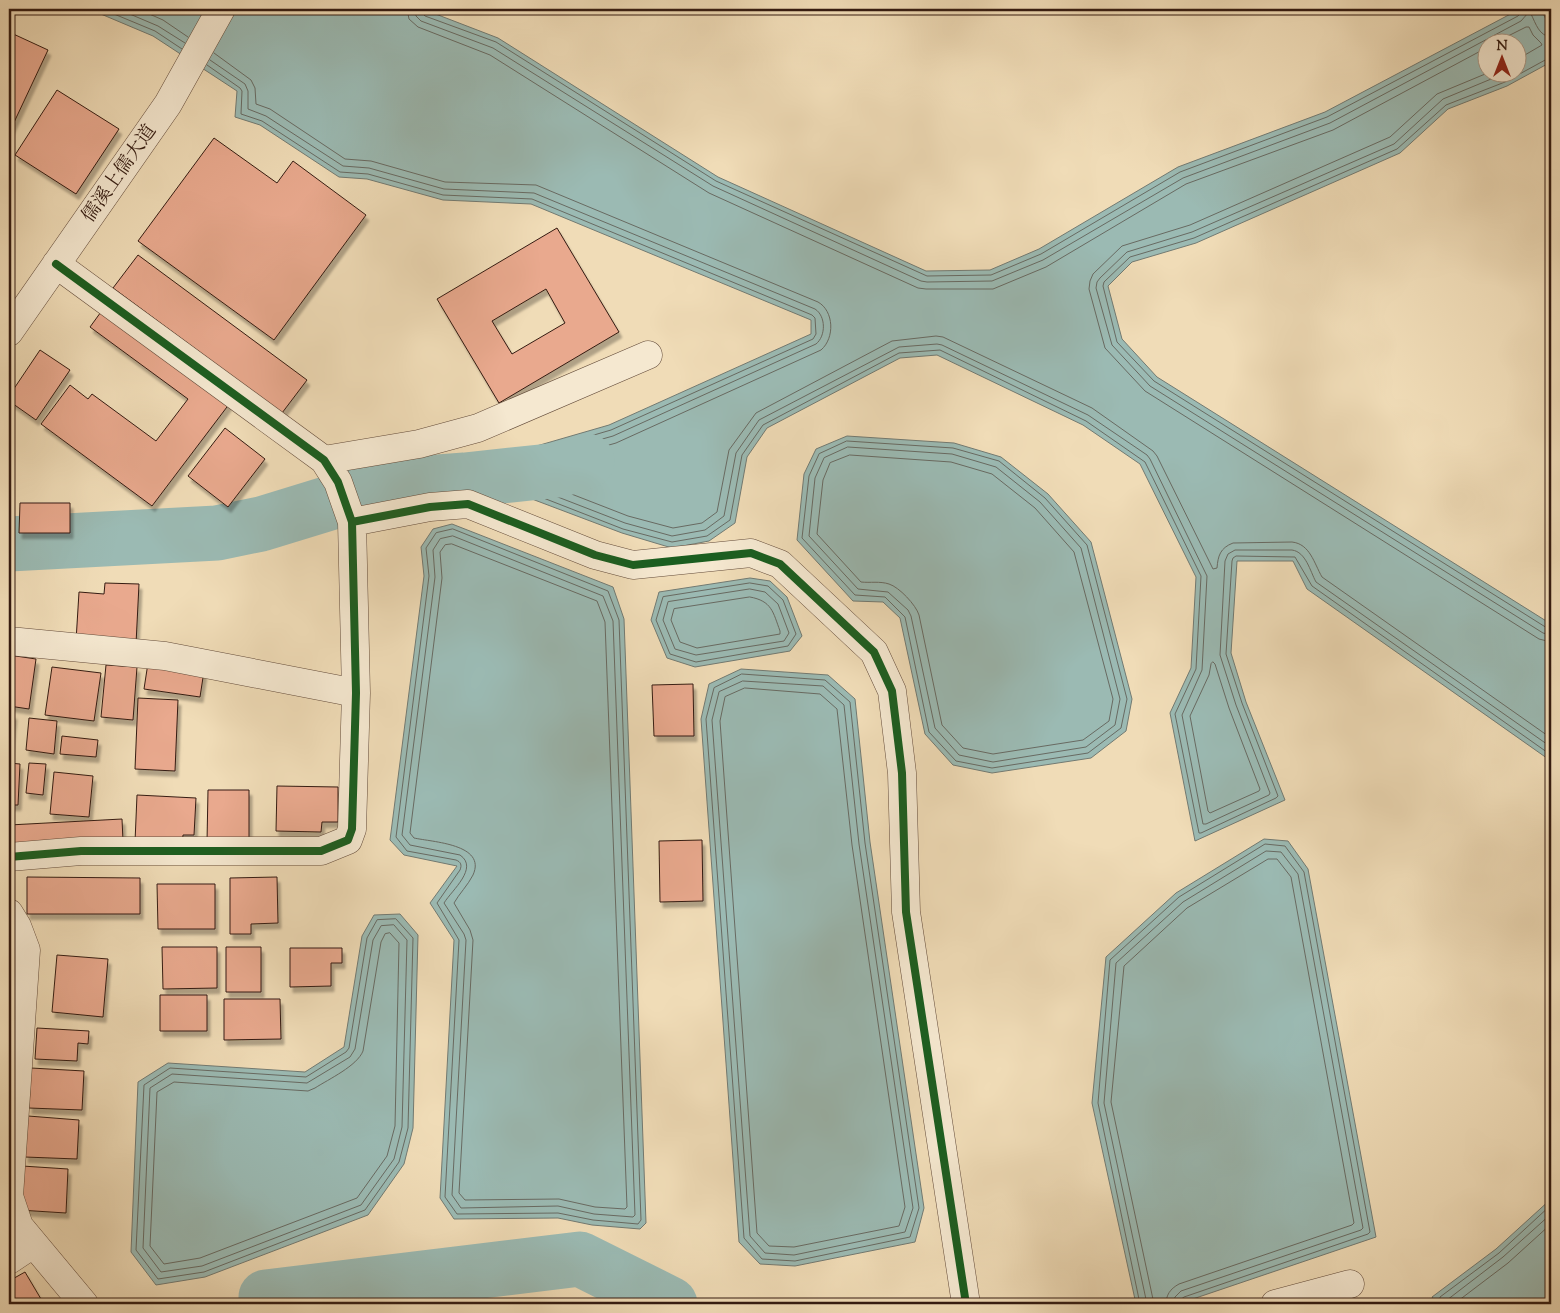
<svg xmlns="http://www.w3.org/2000/svg" width="1560" height="1313" font-family="'Sorts Mill Goudy','Noto Serif SC',serif">
<defs>
<filter id="shadow"><feDropShadow dx="3" dy="5.5" stdDeviation="1" flood-color="#0004"/></filter>
</defs>
<rect width="100%" height="100%" fill="#f0dcb7"/>
<filter id="stains"><feTurbulence type="fractalNoise" baseFrequency=".004" numOctaves="4"/><feColorMatrix values="0 0 0 0 .2 0 0 0 0 .09 0 0 0 0 .02 0 0 0 .5 -.17"/></filter>
<radialGradient id="worn" r=".72"><stop offset=".6" stop-color="#630" stop-opacity="0"/><stop offset="1" stop-color="#630" stop-opacity=".3"/></radialGradient>
<path fill="#9bbab3" stroke="#727a72" fill-rule="evenodd" d="M89,9H418L433,13L498,38L718,177L926,271L990,270L1039,249L1178,167L1325,112L1520,9H1541L1551,30V62L1507,86L1448,109L1400,153L1196,243L1132,262L1108,286L1122,339L1157,377L1551,624V761L1307,589L1293,561H1237L1231,653L1246,702L1285,800L1195,841L1170,713L1191,668L1196,577L1140,464L1083,425L937,355L900,358L767,428L747,457L735,523L709,541L672,548L622,533L524,496L502,456L609,425L811,334V320L531,204L443,200L367,179L339,177L260,125L235,117L237,91L153,36ZM1488,42H1518V72H1488Z
M847,436L954,443L1001,457L1048,494L1091,542L1132,699L1126,731L1091,758L992,773L953,765L925,734L900,618L883,602L853,601L797,540L804,474L816,449Z
M452,524L613,587L624,619L646,1223L640,1229L592,1225L558,1218L454,1219L440,1198L454,940L430,903L457,866L404,855L390,840L424,576L421,547L433,529Z
M750,578L770,581L787,597L802,636L790,651L695,667L667,658L651,620L659,592Z
M741,669L828,675L855,699L870,842L924,1208L915,1242L795,1266L760,1264L739,1242L701,719L709,684Z
M1264,839L1288,841L1308,869L1376,1237L1178,1304H1136L1092,1103L1106,957L1176,893Z
M400,914L418,935L413,1128L404,1164L368,1215L205,1277L156,1285L131,1252L138,1082L168,1063L305,1072L344,1047L362,936L374,915Z
M1551,1199V1304H1436L1432,1297L1496,1249Z"/>
<g fill="none" stroke-linecap="round" stroke-linejoin="round">
<path stroke="#686a62" stroke-width="1" d="M102,9L155,31L182,49
M118,9L158,26L185,43
M138,9L163,20L188,37
M407,9L409,19L418,27L490,55L709,193L918,288L926,289H993L1046,267L1186,184L1333,130L1488,47
M415,9L416,16L421,21L493,48L713,186L921,281L927,282L992,281L1043,260L1183,178L1330,123L1521,21L1528,13L1531,14C1536,24 1539,36 1551,37
M421,9L422,13L425,16L496,42L716,181L927,276L991,275L1041,254L1180,172L1327,117L1518,16L1521,13V9
M1496,42L1526,27H1529L1533,35L1541,43L1542,45L1518,59
M214,53L251,80L255,88L256,104L270,109L345,159L371,161L445,182L536,185L818,302C834,311 835,338 821,350L616,443L532,467L531,470L538,481L628,516L673,528L702,523L717,512L729,450L756,413L892,341L936,336L943,337L1092,408L1153,451L1157,456L1213,569L1217,568C1218,556 1220,548 1233,543L1292,542C1310,544 1314,563 1322,577L1551,738
M1551,58L1547,59L1505,82L1446,105L1397,149L1194,238L1130,257L1104,282L1103,286L1117,342L1154,381L1547,628H1551
M210,60L245,84L248,91V109L266,116L343,166L369,168L444,189L534,193L815,309C826,316 826,336 816,344L613,436L521,462L520,466L532,487L625,523L672,536L705,530L724,516L736,453L759,420L899,347L937,344L942,345L1088,415L1147,455L1150,459L1207,576L1202,670L1182,715L1203,824H1206L1269,795L1270,793L1236,705L1220,655L1225,561L1228,554L1235,550H1292C1306,552 1310,571 1316,582L1551,747
M207,65L240,88L242,91L241,114L262,121L340,172L368,174L443,195L532,199L812,315L815,318L816,334L813,339L611,430L512,459L511,462L528,492L623,529L672,542L707,536L730,520L742,455L763,425L899,353L940,350L1086,421L1145,462L1201,576L1196,669L1175,714L1199,833H1201L1276,798L1278,796L1242,703L1226,654L1232,561L1233,558L1236,556L1295,557L1312,586L1551,755
M1490,72L1437,94L1390,137L1190,225L1122,246L1093,274L1090,281L1089,289L1105,348L1145,391L1539,639L1551,642
M1508,72L1443,99L1394,144L1192,232L1127,252L1100,278L1097,282L1096,288L1112,345L1150,386L1543,633L1551,635
M847,441L953,448L999,461L1045,498L1087,545L1127,699L1121,728L1088,753L992,768L956,761L929,732L905,617L885,597L855,595L802,538L809,476L819,454Z
M848,447L952,454L996,467L1040,502L1081,548L1120,699L1115,725L1086,747L993,762L959,755L935,728L911,616L908,610L888,592L858,589L809,536L815,478L824,458Z
M850,455L951,462L992,474L1035,508L1074,552L1113,699L1109,721L1083,740L993,754L963,748L942,725L919,615C916,605 899,587 889,584C880,581 870,583 861,582L817,534L823,480L830,463Z
M453,529L608,591L619,620L641,1220L638,1224L593,1220L558,1213L457,1214L445,1197L459,940L437,903L460,870C462,865 461,862 456,860L407,851L396,837L429,576L426,548L436,533Z
M453,536L603,596L613,621L635,1215L633,1217L594,1214L558,1206L461,1208L452,1195L466,940L464,934L444,903C452,890 479,868 460,855L410,845L402,835L435,577L433,550L440,539Z
M452,544L597,601L605,622L627,1207L625,1209L595,1207L559,1199L465,1200L459,1193L473,940L470,930L454,903C459,894 468,885 473,875C487,844 432,842 414,838L410,833L442,578L440,552L445,545Z
M750,583L768,586L783,600L796,634L788,646L696,662L670,654L656,620L663,597Z
M750,589L765,592L778,604L789,633L784,641L696,655L675,649L663,620L668,602Z
M750,597C772,601 773,612 780,631V634L697,648L680,642L671,620L674,609Z
M1213,662L1215,664L1229,708L1260,789L1259,791L1210,813L1208,811L1190,716L1209,675L1211,664Z
M742,674L825,680L850,702L865,843L919,1208L910,1237L795,1261L762,1259L744,1238L706,719L714,688Z
M743,681L823,686L844,705L859,844L913,1208L905,1232L794,1255L765,1253L750,1236L712,720L719,692Z
M745,688L820,694L837,709L852,845L905,1207L899,1226L794,1247L769,1246L757,1233L720,721L725,697Z
M396,919L413,938L408,1128L399,1162L365,1210L204,1272L158,1279L136,1250L144,1085L170,1068L306,1077L346,1052L349,1048L367,938L377,920Z
M394,925L407,940L402,1127L394,1159L361,1205L202,1266L161,1272L143,1248L150,1088L172,1074L307,1083L350,1057L355,1049L373,940L381,926Z
M390,933L399,943L395,1126L387,1156L357,1198L200,1258L164,1264L150,1246L157,1092L174,1082L308,1091L315,1088C329,1079 357,1066 363,1051L381,942L385,934Z
M1140,1304L1098,1103L1110,960L1179,897L1265,844L1285,846L1304,872L1370,1232L1368,1234L1184,1297L1180,1300V1304
M1147,1304L1104,1103L1116,963L1183,902L1266,851L1281,852L1298,874L1363,1228L1361,1230L1181,1291L1175,1297L1173,1304
M1154,1304L1111,1102L1124,966L1187,908L1268,859H1277L1291,877L1354,1223L1352,1225L1179,1284C1170,1289 1166,1295 1166,1304
M1440,1304V1297L1499,1253L1551,1205
M1447,1304V1300L1503,1257L1551,1214
M1454,1304L1508,1263L1551,1224"/>
<path stroke="#9bbab3" stroke-width="55" d="M9,544L217,533L261,524L385,486L465,480L559,470L587,461
M266,1297L580,1259L670,1304"/>
</g>
<path fill="#e9a98e" stroke="#341b11" fill-rule="evenodd" filter="url(#shadow)" d="M9,32L48,50L9,133Z
M57,90L119,129L76,194L15,155Z
M214,138L277,183L293,161L366,215L274,340L138,241Z
M557,228L619,332L499,403L437,299ZM546,289L565,323L512,354L492,321Z
M138,255L307,380L282,413L113,288Z
M106,305L233,399L152,506L41,424L70,385L88,399L92,394L156,441L188,399L90,327Z
M40,350L70,370L36,420L9,401V396Z
M225,428L265,459L228,507L188,476Z
M20,503H70V533H19Z
M105,583L139,584L136,644L76,641L79,592L104,594Z
M9,655L36,659L29,709L9,706Z
M148,663L204,671L200,697L144,689Z
M106,665L137,667L133,720L101,717Z
M52,667L101,673L94,721L45,715Z
M693,684L694,736H654L652,685Z
M138,698L178,700L175,771L135,769Z
M9,714H14L10,752H9Z
M29,718L57,721L54,754L26,750Z
M62,736L98,740L96,757L60,754Z
M9,763L20,764L18,805H9Z
M29,763L46,764L43,795L26,793Z
M54,772L93,776L89,817L50,814Z
M277,786L338,787V822H322L321,832L276,831Z
M208,790H249V843L207,842Z
M137,795L196,798L194,835H183L182,845L135,842Z
M122,819L123,841L9,847V825Z
M702,840L703,901L660,902L659,841Z
M27,877L140,878V914H27Z
M277,877L278,923L251,924V934H230V878Z
M157,884H215V929H158Z
M162,947H217V988L163,989Z
M226,947H261V992H226Z
M290,948H342V963H331V986L290,987Z
M57,955L108,959L103,1017L52,1012Z
M160,995H207V1031H160Z
M224,999H280L281,1039L224,1040Z
M37,1028L89,1031L88,1044L78,1043L77,1061L35,1059Z
M31,1068L84,1071L82,1110L29,1108Z
M28,1116L79,1120L77,1159L25,1157Z
M22,1166L68,1169L66,1213L19,1210Z
M25,1272L41,1299L32,1304H9V1281Z"/>
<g fill="none" stroke-linecap="round" stroke-linejoin="round">
<defs>
<path id="minor" d="M9,332L168,104L221,9
M324,460L419,444L478,428L648,355
M352,522L430,507L468,504L595,555L633,565L751,553L780,564L874,652L892,691L902,773L906,912L966,1304
M9,641L165,656L356,693
M9,857L81,851H321L348,840L352,829L356,693L352,522L338,482L324,460L56,264
M9,913L17,926L26,950L9,1196L19,1226L84,1304
M9,1260L33,1244
M1275,1304L1350,1284"/>
</defs>
<use href="#minor" stroke="#634b3a" stroke-width="29"/>
<use href="#minor" stroke="#f5e8d0" stroke-width="28"/>
<defs>
<path id="cycleway" d="M352,522L430,507L468,504L595,555L633,565L751,553L780,564L874,652L892,691L902,773L906,912L966,1304
M9,857L81,851H321L348,840L352,829L356,693L352,522L338,482L324,460L56,264"/>
</defs>
<use href="#cycleway" stroke="#f5e8d0" stroke-width="11"/>
<use href="#cycleway" stroke="#1b5e20" stroke-width="8"/>
</g>
<g text-anchor="middle" dominant-baseline="central" stroke-width="5" stroke-linejoin="round" paint-order="stroke">
<g font-size="19" fill="#341b11" stroke="#f5e8d0">
<text transform="translate(120 174) rotate(-55)">儒溪上儒大道</text>
</g>
</g>
<rect width="1560" height="1313" fill="none" stroke="#f0dcb7" stroke-width="30"/>
<rect x="10" y="10" width="1540" height="1293" fill="none" stroke="#341b11" stroke-width="2.5"/>
<rect x="15" y="15" width="1530" height="1283" fill="none" stroke="#341b11"/>
<g transform="translate(1502 58)"><circle r="24" fill="#f5e8d0" stroke="#a89684"/>
<path d="M0-4L9 19L0 12L-9 19Z" fill="#8f2418"/>
<text y="-8" font-size="14" font-weight="bold" text-anchor="middle" fill="#341b11">N</text>
</g>
<rect width="100%" height="100%" filter="url(#stains)"/>
<rect width="100%" height="100%" fill="url(#worn)"/>
</svg>
